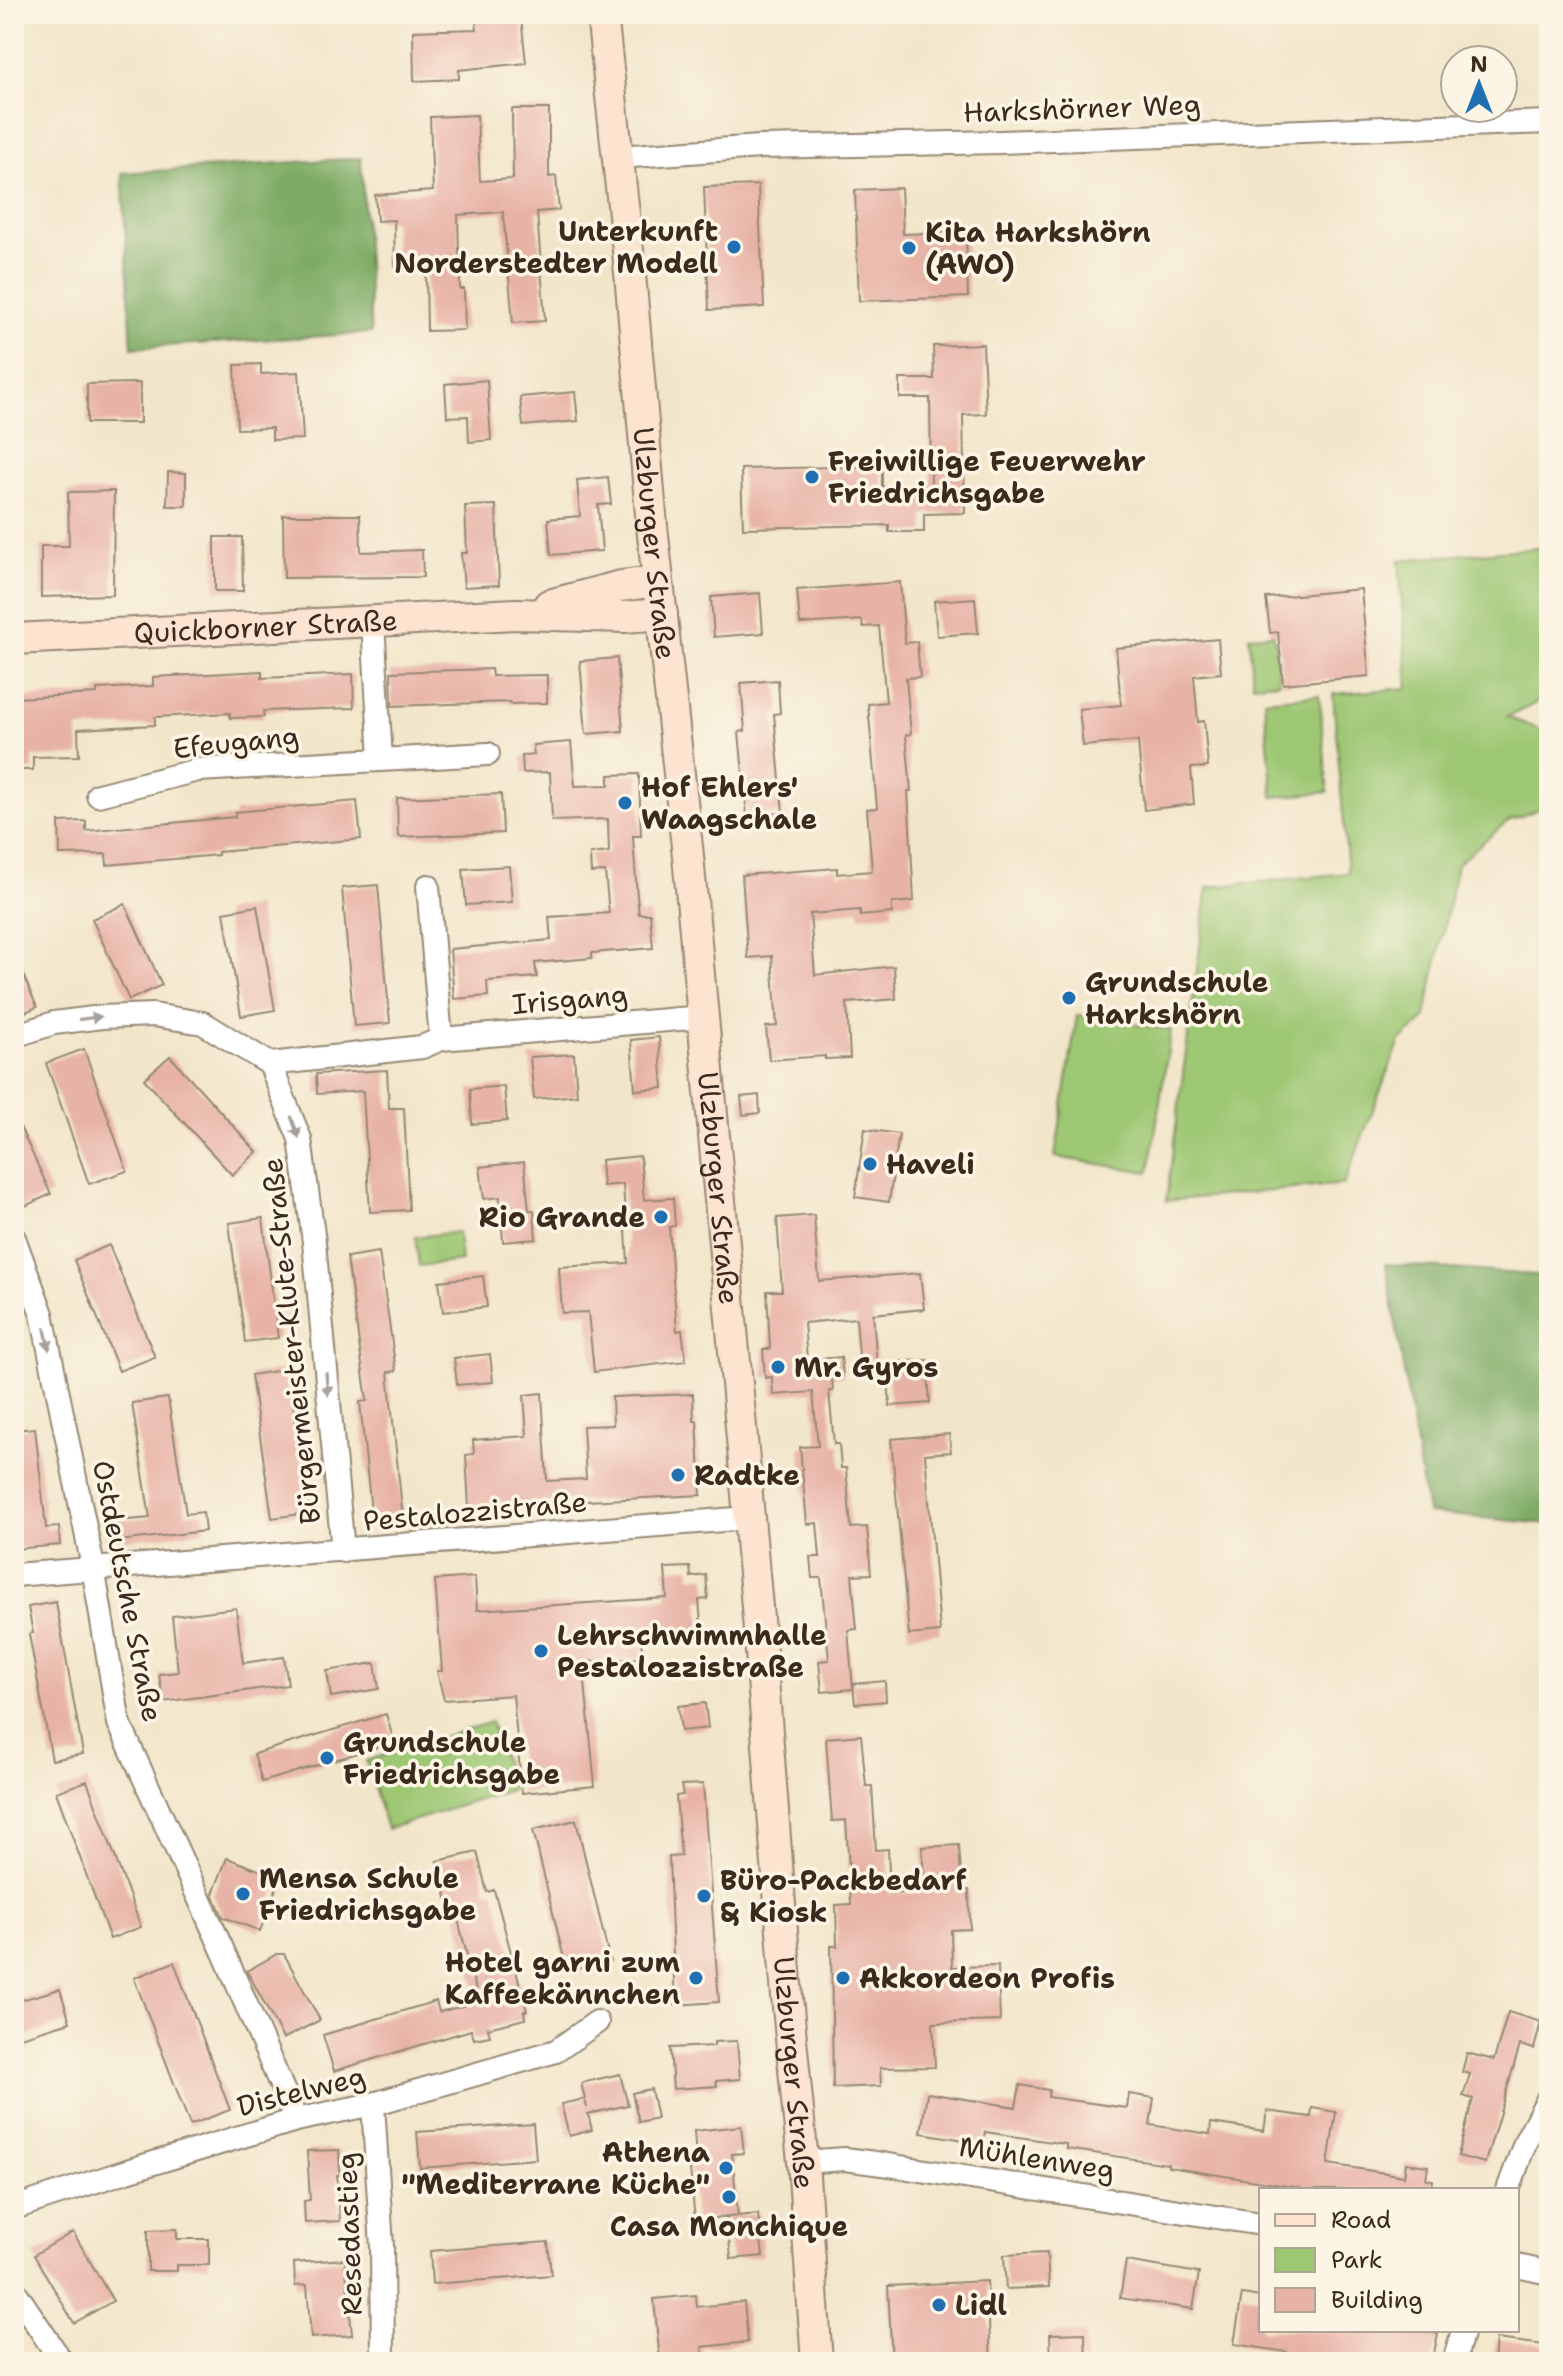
<svg xmlns="http://www.w3.org/2000/svg" width="1563" height="2376" font-family="'Shantell Sans',sans-serif">
<rect width="100%" height="100%" fill="#fcf5e5"/>
<filter id="ink" filterUnits="userSpaceOnUse"><feTurbulence type="fractalNoise" baseFrequency=".0125" numOctaves="2"/><feDisplacementMap in="SourceGraphic" scale="16" xChannelSelector="R" yChannelSelector="G"/><feConvolveMatrix kernelMatrix="1 2 1 2 8 2 1 2 1" color-interpolation-filters="sRGB"/></filter>
<filter id="wash" filterUnits="userSpaceOnUse"><feTurbulence type="fractalNoise" baseFrequency=".006" numOctaves="4" result="noise"/><feDisplacementMap in="SourceGraphic" scale="32" xChannelSelector="R" yChannelSelector="G"/><feGaussianBlur stdDeviation="1.8" result="paint"/><feColorMatrix in="noise" values="0 0 0 0 0 0 0 0 0 0 0 0 0 0 0 0 0 1.4 0 .05"/><feComposite in="paint" operator="in"/></filter>
<g filter="url(#wash)">
<rect width="100%" height="100%" fill="#f2e6ca"/>
<path fill="#9dc773" stroke="#6c7848" stroke-width="2" d="M1549,547V686L1535,704L1507,717L1542,730L1549,737V805L1508,821L1457,864L1425,1019L1400,1041L1344,1184L1166,1201L1208,887L1348,873L1333,694L1408,688L1399,560Z
M1274,634L1279,682L1253,684L1249,636Z
M1319,695L1328,792L1273,797L1264,700Z
M1077,1015L1171,1030L1149,1172L1055,1157Z
M458,1232L461,1261L419,1266L415,1237Z
M491,1722L513,1789L387,1829L366,1761Z"/>
<path fill="#7eac65" stroke="#5c6b42" stroke-width="2" d="M361,158L371,333L132,348L122,173Z
M1386,1264L1549,1276V1524L1427,1513Z"/>
<g id="blocks">
<path fill="#e8b3a7" d="M521,17L526,63L459,70V79L414,81L413,31L477,29L476,21Z
M512,109H549V177L556,176L559,210L537,212L545,321L513,323L503,212L458,215L460,289H464L465,330L427,331L426,271H395L394,220L377,221L375,195L433,191L430,117L477,115L480,181L513,179Z
M758,185L764,307L709,310L704,187Z
M901,188L903,234L966,232L968,297L859,301L855,190Z
M983,344L986,414L963,415L965,513L924,514V532H889V525L743,528L741,469L882,466V487L931,486L930,398H900V379H934L933,346Z
M261,364V374L299,372L303,439L272,440V428L237,429L235,365Z
M487,380L491,440L469,442L468,416L447,417L445,384Z
M140,383V423H87V384Z
M575,392L578,421L523,426L520,397Z
M168,472L186,473V506H167Z
M608,477L611,504L598,505L602,551L551,555L548,519L580,516L577,480Z
M114,491L113,595L41,597V546H69L68,492Z
M496,505L499,585L464,587L461,553H467L465,506Z
M283,515H360L361,552L422,550L423,577L284,578Z
M215,537H242L243,591H215Z
M900,582L905,643L917,642L920,677L906,678L911,734L906,735L911,791H908L914,901L892,903V913L860,916V910L810,914L815,975L894,966L896,999L847,1003L850,1058L825,1059V1056L769,1060L766,1027L777,1026L772,956L748,958L742,875L837,868V874L872,871L867,809L877,808L868,704L886,702L879,626L863,627L862,620L800,624L797,590Z
M1361,589L1369,676L1283,684L1278,632L1270,633L1266,598Z
M760,593L763,633L714,637L711,597Z
M975,598L978,633L937,636L934,601Z
M1218,639L1221,673L1194,676L1198,722L1204,721L1208,767L1191,768L1194,804L1144,810L1138,741L1083,746L1079,709L1121,705L1116,648Z
M617,658L623,731L586,734L580,661Z
M491,669L492,676L547,675V703L510,704V702L392,706L391,672Z
M262,671V678L353,674L354,708L263,711L264,717L230,718V713L155,717V725L78,729L79,756L33,757V770H14V698L97,694V689L153,686V677Z
M778,680L780,713L774,714L783,813L747,816L739,732L745,731L741,683Z
M571,742L575,786L609,785V775L639,774L641,836H633L637,897L639,914H650L653,948L592,953V958L535,963L537,977L487,981L488,996L454,999L450,949L551,940L549,917L609,913L605,872L591,873L590,854L609,852L608,819L552,821L550,772L523,773L522,756L534,755L533,745Z
M501,794L503,833L398,837L397,798Z
M357,801L361,839L218,852V855L107,865L106,854L60,855L59,822L86,821V831L235,817V812Z
M509,866L512,902L466,905L463,869Z
M378,885L390,1023L354,1026L342,888Z
M125,904L162,985L129,1000L92,919Z
M257,906L275,1010L241,1016L224,912Z
M14,954L37,1007L14,1017Z
M659,1037L663,1088L635,1090L631,1040Z
M84,1049L127,1171L89,1184L46,1063Z
M574,1054L577,1095L534,1099L530,1057Z
M170,1056L257,1152L232,1175L144,1079Z
M387,1070L389,1108H404L409,1210L370,1212L363,1091L317,1094L316,1074Z
M504,1086L507,1121L472,1124L470,1089Z
M759,1095L760,1113L743,1115L741,1097Z
M14,1114L51,1194L19,1209L14,1199Z
M865,1129L899,1134L889,1202L855,1197Z
M640,1156L644,1200L673,1198L675,1226L669,1227L677,1331L682,1330L686,1361L594,1372L588,1312L562,1313L559,1267L628,1263L623,1184L603,1186L601,1160Z
M524,1162L529,1210H534L536,1239L503,1242L500,1197L484,1199L480,1167Z
M814,1215L819,1281L920,1273L924,1309L873,1314L877,1366L860,1368L856,1318L804,1323L807,1360L841,1357L843,1376L832,1377L833,1391H829L834,1444H839L841,1468H846L851,1528L867,1527L871,1574L852,1575L857,1629L848,1630L853,1689L822,1692L819,1661L829,1660L821,1578H812L810,1557H820L817,1523L807,1524L800,1447L818,1446L813,1392L773,1395L772,1377L765,1378L763,1349H770L767,1291H782L777,1218Z
M263,1218L278,1338L245,1342L229,1223Z
M109,1245L155,1357L119,1371L74,1260Z
M379,1252L396,1371L388,1372L403,1519L372,1522L360,1402L367,1401L347,1257Z
M483,1276L487,1307L443,1312L439,1281Z
M490,1354L493,1382L457,1385L454,1358Z
M927,1360L930,1403L890,1406L887,1362Z
M288,1369L309,1513L272,1518L251,1375Z
M542,1393L547,1481L586,1479L583,1426L613,1425L612,1397L693,1394L694,1421H697L701,1495L568,1502V1501L469,1508L466,1455L474,1454L473,1440L527,1436L524,1395Z
M168,1398L186,1514L203,1512L205,1531L119,1541L117,1521L150,1518L132,1403Z
M35,1428L46,1528L59,1527L60,1545L14,1549V1430Z
M949,1434L951,1452L925,1454L940,1632L909,1635L891,1439Z
M690,1567L691,1577L706,1575L708,1599L699,1600L702,1637L641,1641L643,1658L583,1662L595,1786L522,1793L513,1695L444,1700L437,1671H442L435,1580L475,1577L477,1610L667,1598L665,1568Z
M56,1602L83,1754L52,1760L29,1634L33,1633L28,1607Z
M236,1608L243,1663L284,1657L288,1685L163,1702L159,1674L178,1672L172,1616Z
M375,1663L379,1689L331,1697L327,1671Z
M885,1681L886,1701L855,1704L853,1684Z
M705,1703L708,1728L681,1731L678,1706Z
M386,1714L394,1742L262,1782L254,1754Z
M861,1735L866,1786H872L876,1850L888,1849L890,1894L925,1892L922,1847L959,1845L962,1891L969,1890L970,1929L951,1930L952,1967L998,1966L1000,2021L933,2023L935,2067L880,2068L881,2086L833,2088L831,1946H837L836,1905L851,1904L846,1820L832,1821L826,1738Z
M87,1781L141,1927L110,1939L56,1792Z
M703,1784L719,2002L675,2005L669,1857L681,1856L676,1796L683,1795L681,1785Z
M576,1820L610,1961L567,1971L533,1830Z
M477,1852L487,1892L494,1890L527,2011H524L525,2019L488,2028L490,2036L474,2039L471,2030L334,2071L323,2035L436,2001L439,2012L479,2002L453,1900L448,1902L438,1861Z
M227,1858L280,1878L260,1931L223,1917L213,1894Z
M277,1954H284L320,2020L283,2039L247,1971Z
M174,1962L230,2110L190,2125L134,1978Z
M60,1989L70,2022L14,2039V2002Z
M1508,2012L1541,2022L1534,2049L1520,2045L1485,2163L1458,2156L1473,2099L1463,2096L1470,2074L1462,2072L1467,2053L1494,2060Z
M737,2041L740,2079L716,2081L717,2086L673,2089L670,2048L714,2046V2042Z
M620,2074L628,2105L588,2114L592,2130L569,2136L561,2104L585,2099L587,2108L581,2083Z
M1020,2085L1049,2090L1048,2097L1127,2108L1129,2094L1154,2098L1150,2125L1210,2134L1211,2123L1264,2131L1267,2111L1311,2117L1312,2108L1336,2112L1328,2164L1404,2176L1406,2163L1428,2166L1426,2179L1433,2180L1432,2190H1300V2188L1168,2167V2164L1066,2149V2144L985,2132L983,2143L921,2133L927,2093L1016,2107Z
M651,2089L657,2118L639,2122L632,2093Z
M533,2124L536,2159L420,2168L417,2132Z
M741,2126L744,2153L732,2154L738,2216L695,2220L689,2159L696,2158L694,2131Z
M339,2150L340,2175H337L340,2221L305,2223L304,2201L310,2200L307,2151Z
M758,2214L763,2256L731,2259L727,2217Z
M177,2229V2239H209V2265H177V2271H148V2230Z
M73,2232L113,2301L74,2323L34,2255Z
M548,2242L551,2275L432,2284L430,2251Z
M1047,2253L1049,2287L1006,2289L1004,2255Z
M345,2259L352,2335L311,2338L307,2285L295,2286L294,2263Z
M1126,2261L1199,2273L1193,2309L1120,2298Z
M987,2281L991,2362H892L888,2286Z
M1242,2294L1261,2297V2330H1418L1438,2334L1432,2362H1322L1286,2357L1287,2352L1234,2344Z
M696,2295L697,2307L744,2302L748,2342L702,2347L704,2362H660L654,2299Z
M1085,2333L1086,2362H1051L1050,2334Z
M1496,2339L1545,2345L1543,2362H1494Z"/>
</g>
</g>
<g filter="url(#ink)">
<use href="#blocks" fill-opacity="0" stroke="#968874" stroke-width="2"/>
<g fill="none" stroke-linecap="round" stroke-linejoin="round">
<defs>
<path id="street" d="M618,157L760,147L1001,142L1549,122
M373,622L381,760
M98,795L198,770L488,754
M428,886L441,1039
M14,1036L54,1023L102,1017L153,1015L203,1023L270,1064L300,1139L314,1242L343,1551
M270,1064L422,1047L441,1039L703,1017
M14,1238L42,1314L93,1567L119,1723L224,1953L296,2120
M14,1575L749,1518
M373,2104L382,2247L383,2362
M803,2162L845,2159L882,2164L1261,2224
M1508,2190L1526,2140L1549,2097
M14,2208L127,2171L296,2120L373,2104L556,2051L597,2022
M1517,2266L1549,2273
M14,2290L62,2362
M1454,2362L1463,2330"/>
<g id="secondary">
<path id="s1" d="M602,14L628,251L652,526L688,856L739,1405L761,1652L787,1997L803,2162L817,2362"/>
<path d="M549,605L621,586L658,581"/>
<path id="s2" d="M14,639L516,614L624,617L662,614"/>
</g>
</defs>
<use href="#street" stroke="#968874" stroke-width="26"/>
<use href="#secondary" stroke="#968874" stroke-width="34"/>
<use href="#street" stroke="#fff" stroke-width="22"/>
<use href="#secondary" stroke="#fde4d1" stroke-width="30"/>
</g>
<defs><path id="oneway-solid" d="M-6-.8H1V-3.2L6.5 0L1 3.2V.8H-6Z" transform="scale(2)"/></defs>
<g fill="#a79f9a">
<use href="#oneway-solid" transform="translate(90 1018) rotate(-8)"/>
<use href="#oneway-solid" transform="translate(295 1127) rotate(70)"/>
<use href="#oneway-solid" transform="translate(47 1339) rotate(79)"/>
<use href="#oneway-solid" transform="translate(327 1384) rotate(85)"/>
</g>
</g>
<g fill="#1f6fb2" stroke="#fcf5e5" stroke-width="3">
<circle cx="734" cy="247" r="8"/>
<circle cx="909" cy="248" r="8"/>
<circle cx="812" cy="477" r="8"/>
<circle cx="625" cy="803" r="8"/>
<circle cx="1069" cy="998" r="8"/>
<circle cx="870" cy="1164" r="8"/>
<circle cx="661" cy="1217" r="8"/>
<circle cx="778" cy="1367" r="8"/>
<circle cx="678" cy="1475" r="8"/>
<circle cx="541" cy="1651" r="8"/>
<circle cx="327" cy="1758" r="8"/>
<circle cx="243" cy="1894" r="8"/>
<circle cx="704" cy="1896" r="8"/>
<circle cx="696" cy="1978" r="8"/>
<circle cx="843" cy="1978" r="8"/>
<circle cx="726" cy="2168" r="8"/>
<circle cx="729" cy="2197" r="8"/>
<circle cx="939" cy="2305" r="8"/>
</g>
<g text-anchor="middle" dominant-baseline="central" stroke-width="7" stroke-linejoin="round" paint-order="stroke">
<g font-size="28" fill="#3b2a1e" stroke="#fcf5e5">
<text transform="translate(1082 108) rotate(-2)">Harkshörner Weg</text>
<text stroke="none"><textPath href="#s1" startOffset="532">Ulzburger Straße</textPath></text>
<text stroke="none"><textPath href="#s2" startOffset="252">Quickborner Straße</textPath></text>
<text transform="translate(236 742) rotate(-6)">Efeugang</text>
<text transform="translate(570 999) rotate(-5)">Irisgang</text>
<text stroke="none"><textPath href="#s1" startOffset="1180">Ulzburger Straße</textPath></text>
<text transform="translate(291 1341) rotate(-96)">Bürgermeister-Klute-Straße</text>
<text transform="translate(475 1511) rotate(-5)">Pestalozzistraße</text>
<text transform="translate(128 1591) rotate(79)">Ostdeutsche Straße</text>
<text stroke="none"><textPath href="#s1" startOffset="2068">Ulzburger Straße</textPath></text>
<text transform="translate(301 2091) rotate(-14)">Distelweg</text>
<text transform="translate(1037 2158) rotate(9)">Mühlenweg</text>
<text transform="translate(349 2234) rotate(-92)">Resedastieg</text>
</g>
<g font-size="28" font-weight="bold" fill="#3b2a1e" stroke="#fcf5e5" text-anchor="start">
<text x="718" y="231" text-anchor="end">Unterkunft<tspan x="718" dy="32">Norderstedter Modell</tspan></text>
<text x="925" y="232">Kita Harkshörn<tspan x="925" dy="32">(AWO)</tspan></text>
<text x="828" y="461">Freiwillige Feuerwehr<tspan x="828" dy="32">Friedrichsgabe</tspan></text>
<text x="641" y="787">Hof Ehlers'<tspan x="641" dy="32">Waagschale</tspan></text>
<text x="1085" y="982">Grundschule<tspan x="1085" dy="32">Harkshörn</tspan></text>
<text x="886" y="1164">Haveli</text>
<text x="645" y="1217" text-anchor="end">Rio Grande</text>
<text x="794" y="1367">Mr. Gyros</text>
<text x="694" y="1475">Radtke</text>
<text x="557" y="1635">Lehrschwimmhalle<tspan x="557" dy="32">Pestalozzistraße</tspan></text>
<text x="343" y="1742">Grundschule<tspan x="343" dy="32">Friedrichsgabe</tspan></text>
<text x="259" y="1878">Mensa Schule<tspan x="259" dy="32">Friedrichsgabe</tspan></text>
<text x="720" y="1880">Büro-Packbedarf<tspan x="720" dy="32">&amp; Kiosk</tspan></text>
<text x="680" y="1962" text-anchor="end">Hotel garni zum<tspan x="680" dy="32">Kaffeekännchen</tspan></text>
<text x="859" y="1978">Akkordeon Profis</text>
<text x="710" y="2152" text-anchor="end">Athena<tspan x="710" dy="32">"Mediterrane Küche"</tspan></text>
<text x="729" y="2226" text-anchor="middle">Casa Monchique</text>
<text x="955" y="2305">Lidl</text>
</g>
</g>
<rect width="1563" height="2376" fill="none" stroke="#fcf5e5" stroke-width="48"/>
<rect x="1259" y="2188" width="260" height="144" fill="#fcf5e5" stroke="#afa495" stroke-width="2"/>
<rect x="1275" y="2214" width="40" height="12" fill="#fde4d1" stroke="#afa495" stroke-width="2"/>
<text x="1331" y="2228" font-size="24" fill="#3b2a1e">Road</text>
<rect x="1275" y="2248" width="40" height="24" fill="#9dc773" stroke="#afa495" stroke-width="2"/>
<text x="1331" y="2268" font-size="24" fill="#3b2a1e">Park</text>
<rect x="1275" y="2288" width="40" height="24" fill="#e8b3a7" stroke="#afa495" stroke-width="2"/>
<text x="1331" y="2308" font-size="24" fill="#3b2a1e">Building</text>
<g transform="translate(1479 84)"><circle r="38" fill="#fcf5e5" stroke="#afa495" stroke-width="2"/>
<path d="M0-6L14 30L0 20L-14 30Z" fill="#1f6fb2"/>
<text y="-12" font-size="22" font-weight="bold" text-anchor="middle" fill="#3b2a1e">N</text>
</g>
</svg>
